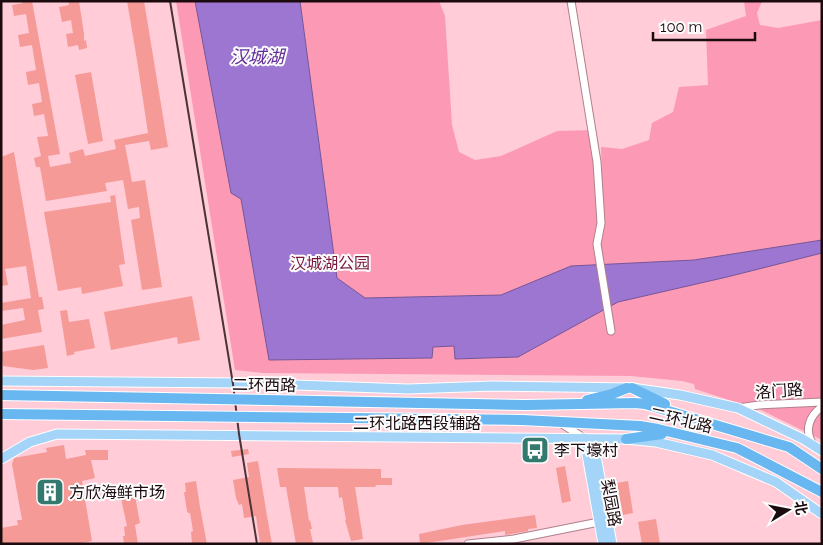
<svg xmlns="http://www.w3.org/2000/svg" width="823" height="545" font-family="Raleway,'Noto Sans SC',sans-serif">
<rect width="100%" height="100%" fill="#ffccd8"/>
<path fill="#fc99b5" d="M176,1H439L445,16L452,125L459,152L475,160L501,156L557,131L594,130L602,176L601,147L622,149L649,140L652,123L673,112L679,87L708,85L706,30L746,16L744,1H762L757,13L760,25L778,28L822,20V440L747,403H738L695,389L694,384L682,381L631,376L263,373L235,370Z"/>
<path fill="#9d76d2" stroke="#765698" d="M195,1H300L337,278L365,298L501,295L571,266L694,260L822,240V253L727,277L618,302L518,357L455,359L454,346L433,347L432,358L269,360L241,199L231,193Z"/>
<path fill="#f59a96" d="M23,1H32L60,154L48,156L50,167L71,163L69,153L83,149L85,156L116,149L114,140L148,133L137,60L127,1H144L168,147L151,150L149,141L125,145L132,182L145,180L162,287L142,290L131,220L140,218L139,207L128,209L123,180L105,183L107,191L46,201L40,167H36L34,158L41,156L37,137L48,136L44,114L34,116L32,104L42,102L39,83L28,85L26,72L36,70L32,45L20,47L18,35L29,33L26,14L14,16L12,5L23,3Z
M68,1H79L84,34V41L86,40L87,48L79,50L78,45L68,47L66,34L73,33L71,20L62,22L59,7L69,5Z
M91,72L103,141L88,144L75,75Z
M14,152L39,297H42L44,309L38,310L42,332L1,339V325L25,320L23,308L1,311V303L31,298L26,266L5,269L8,285L1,286V157Z
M115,195L125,264L119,265L123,286L82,294L81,287L58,291L44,212L111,202L110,196Z
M192,296L200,340L178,344L177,337L111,350L104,312Z
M67,310L69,322L89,319L95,348L74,352L75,354L67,356L60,311Z
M44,345L48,368L33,370L3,366L1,352Z
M64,445L66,459L86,455L85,450H108V460H91L95,478L82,481L92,541L78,544H1V528L18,525L17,520H22L12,464L14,458L47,452L46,448Z
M248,449L249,454L232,457L231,451Z
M258,461L267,516L272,544H260L256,516L244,518L242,504L239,505L236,498L233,480L249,477L247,463Z
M565,466L571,501L562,503L556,468Z
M277,468L381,469V478H392V485H376L375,487H355L363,539L351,541L345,520H346L342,497L339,498L338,487H304L309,521L310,520L312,529H310L313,543L296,544L286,487H280Z
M196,481L200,507L207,544H192L191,532L193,531L190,513H188L187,511L184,492H186L185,483Z
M628,481L633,513L623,515L617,483Z
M133,485L140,523L135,525L138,544H124L123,536H125L124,527L127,526L122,503L121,496H124L122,487Z
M535,515L537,528L528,529V531L505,535V531L420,544L419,534L462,525Z
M656,519L660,544H642L638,522Z"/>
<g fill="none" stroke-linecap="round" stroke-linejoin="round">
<defs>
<path id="minor" d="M571,1L597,162L601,223L597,244L611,331
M738,408L759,405L822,402
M562,424L584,438
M813,444C804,431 809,416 822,407
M468,544L514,539L599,522"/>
<path id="major" d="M1,381L243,383L408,389L493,386L632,388L680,395L738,408L803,439L822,451
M584,438L603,544
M593,439L612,544
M1,459L30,442L57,434L626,439L656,442L712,455L776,482L822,514"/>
<path id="highway" d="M632,388L665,404
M587,400L612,394L627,388
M526,405L635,403L645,404L789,447L822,469
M522,420L640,426L658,429L737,448L822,492
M626,439L662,434"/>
</defs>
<use href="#minor" stroke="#b0818d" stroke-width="9"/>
<use href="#major" stroke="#fff" stroke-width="11"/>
<use href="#highway" stroke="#fff" stroke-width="12"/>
<use href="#minor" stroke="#fff" stroke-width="7"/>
<use href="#major" stroke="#a4d4f7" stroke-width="9"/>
<use href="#highway" stroke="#68b7f1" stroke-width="10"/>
<path stroke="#4a3338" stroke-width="2" d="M170,1L233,384L239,434L257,544"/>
<defs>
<path id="highway-bridge" d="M1,395L526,405
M1,414L522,420"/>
</defs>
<use href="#highway-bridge" stroke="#fff" stroke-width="12" stroke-linecap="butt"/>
<use href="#highway-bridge" stroke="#68b7f1" stroke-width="10"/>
</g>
<defs>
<symbol id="bus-square" viewBox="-11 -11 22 22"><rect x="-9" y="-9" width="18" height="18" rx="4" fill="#33796e" stroke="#fcfcfc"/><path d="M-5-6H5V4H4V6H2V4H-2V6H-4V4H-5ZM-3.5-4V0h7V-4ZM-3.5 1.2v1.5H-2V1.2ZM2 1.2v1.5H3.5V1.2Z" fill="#fff"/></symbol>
<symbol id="building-square" viewBox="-11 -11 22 22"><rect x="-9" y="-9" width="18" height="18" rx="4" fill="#33796e" stroke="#fcfcfc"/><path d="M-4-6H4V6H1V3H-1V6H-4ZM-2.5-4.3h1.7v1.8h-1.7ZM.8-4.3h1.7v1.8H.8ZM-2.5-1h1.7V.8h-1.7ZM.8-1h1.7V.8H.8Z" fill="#fff"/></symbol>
</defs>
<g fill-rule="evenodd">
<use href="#bus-square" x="519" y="434" width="32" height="32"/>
<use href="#building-square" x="34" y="476" width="32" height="32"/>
</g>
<g text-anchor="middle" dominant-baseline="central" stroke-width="4" stroke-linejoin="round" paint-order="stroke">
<g font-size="16" fill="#79173e" stroke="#fcfcfc">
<text x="330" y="263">汉城湖公园</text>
</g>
<g font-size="16" fill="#1b0b0f" stroke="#fcfcfc">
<text transform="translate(264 385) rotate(1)">二环西路</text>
<text transform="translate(779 391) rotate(-4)">洛门路</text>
<text transform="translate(681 420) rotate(13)">二环北路</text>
<text x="417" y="423">二环北路西段辅路</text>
<text transform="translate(611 503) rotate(80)">梨园路</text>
</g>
<g font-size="16" fill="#1b0b0f" stroke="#fcfcfc" text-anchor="start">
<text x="554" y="450">李下壕村</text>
<text x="69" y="492">方欣海鲜市场</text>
</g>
<g font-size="18" font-style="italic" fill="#612b98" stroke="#fcfcfc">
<text x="257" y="56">汉城湖</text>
</g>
</g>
<rect width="823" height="545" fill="none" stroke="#1b0b0f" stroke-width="5"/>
<g transform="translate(788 510) rotate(80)" stroke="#fcfcfc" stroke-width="4" paint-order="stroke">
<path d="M0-4L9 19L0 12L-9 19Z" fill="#1b0b0f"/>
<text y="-8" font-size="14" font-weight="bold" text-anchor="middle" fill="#1b0b0f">北</text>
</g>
<path d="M653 32v8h102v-8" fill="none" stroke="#1b0b0f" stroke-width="2.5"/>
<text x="660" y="32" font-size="15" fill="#1b0b0f" stroke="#fcfcfc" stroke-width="4" paint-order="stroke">100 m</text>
</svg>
